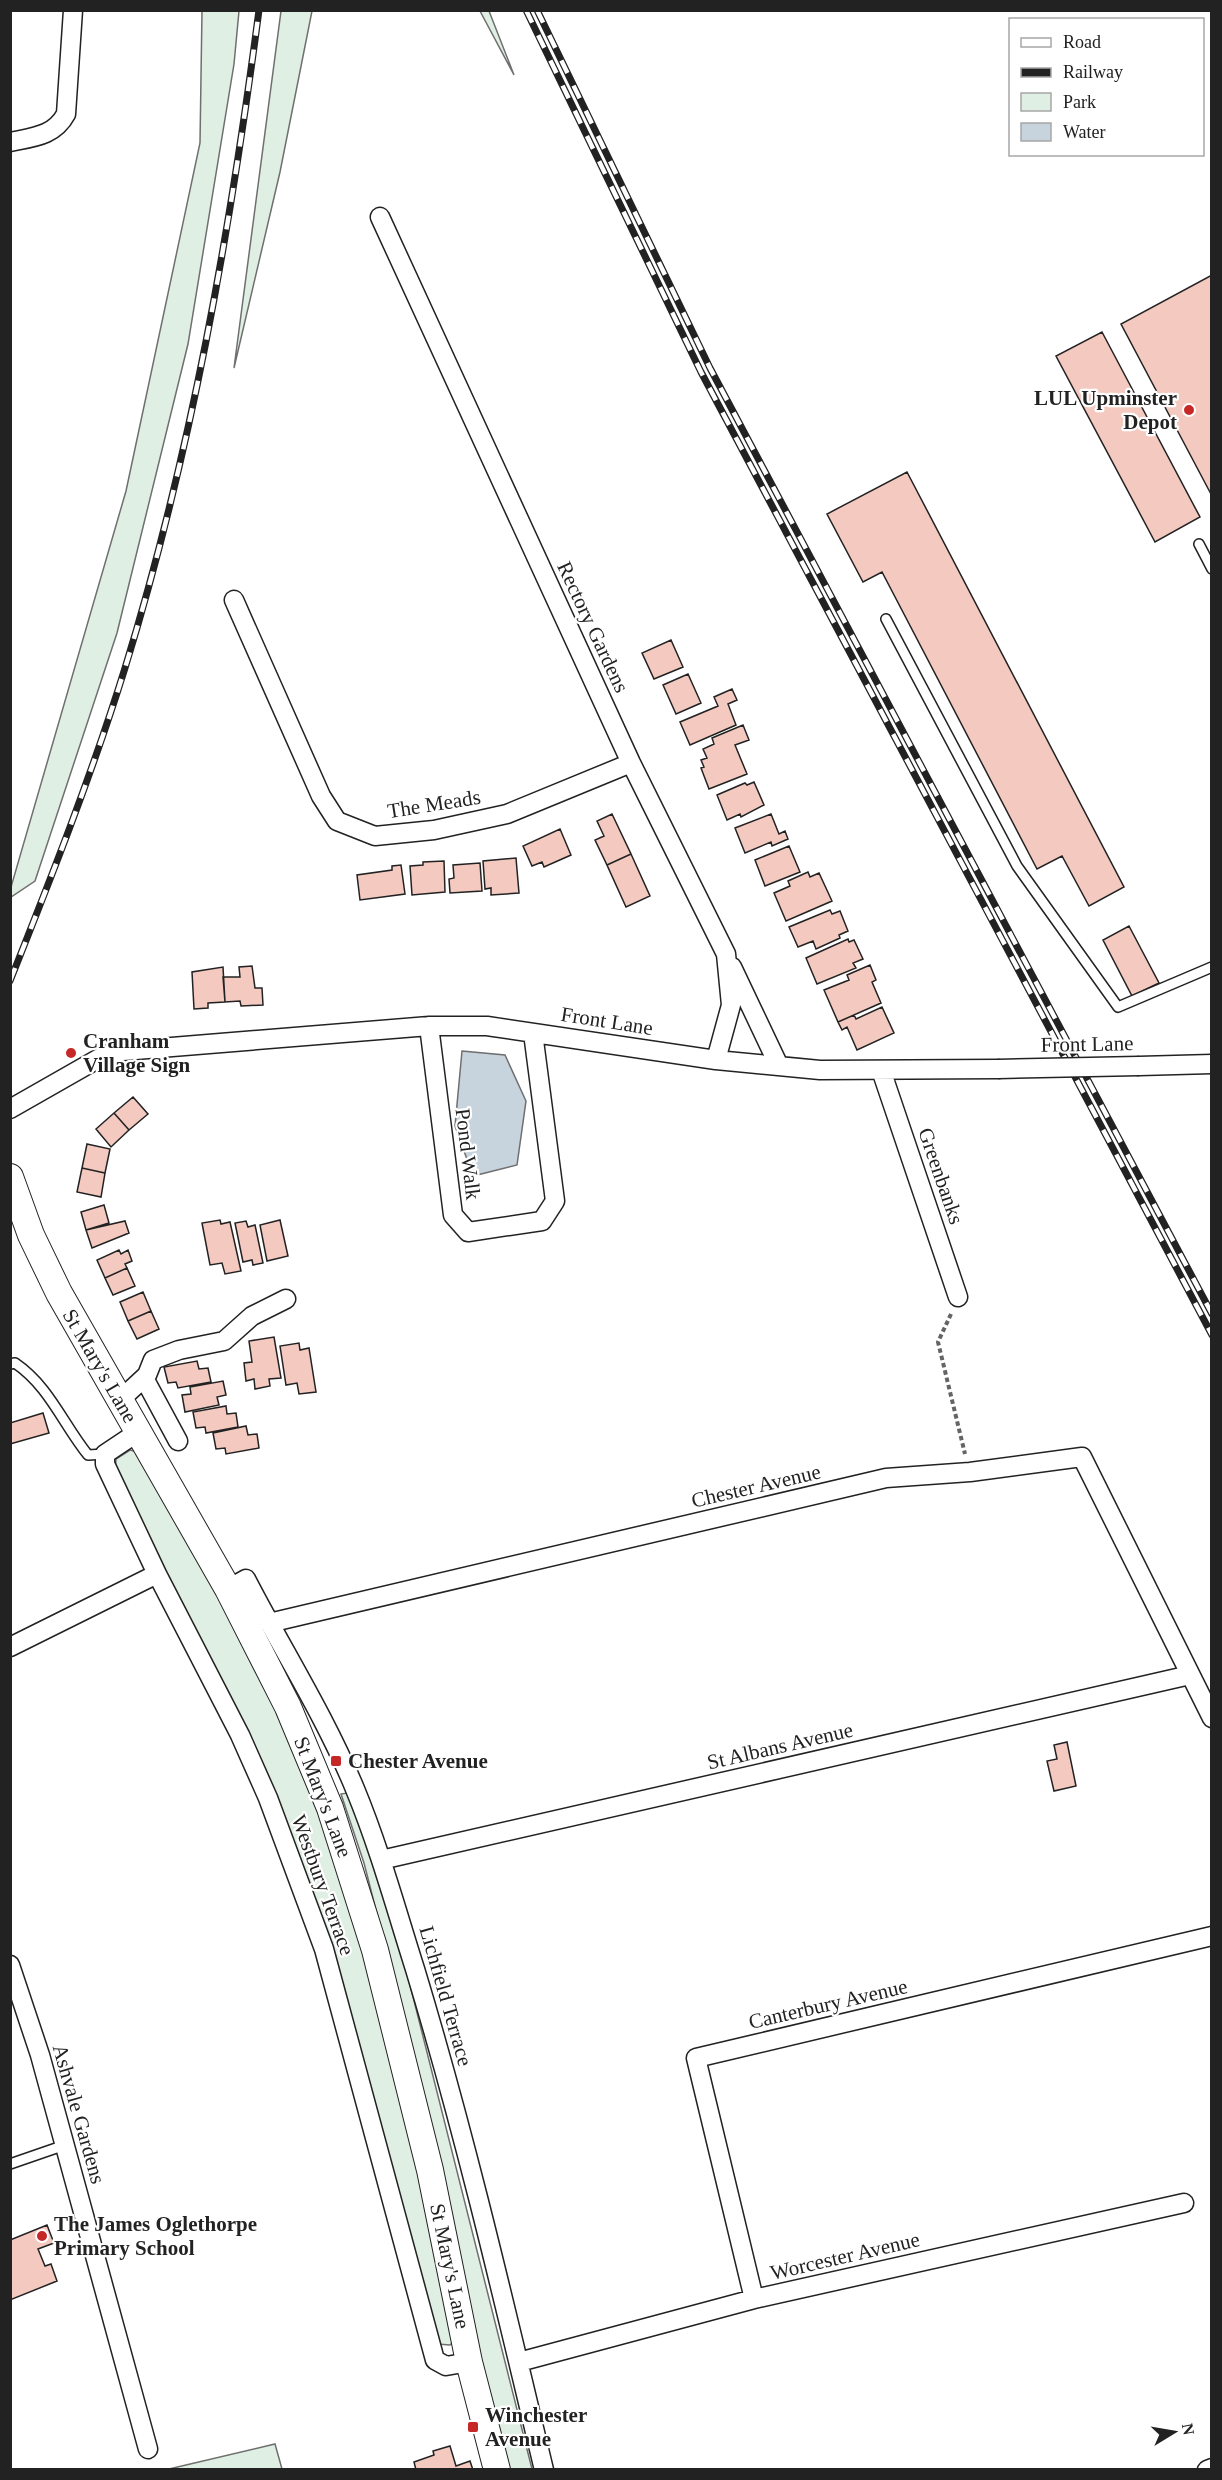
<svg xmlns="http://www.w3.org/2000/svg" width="1222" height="2480" font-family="Georgia,serif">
<rect width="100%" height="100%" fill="#fff"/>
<path fill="#e0efe3" stroke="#6f6f6f" stroke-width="1.5" d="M202,11H239L234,64L188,344L117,633L35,881L11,897V887L126,491L200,143Z
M281,11H312L280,172L234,368Z
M480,11H489L514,75Z
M130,1450L145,1454L268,1686L327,1827L369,1958L444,2280L455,2340L450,2345L437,2344L329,1943L115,1475L116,1459Z
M347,1793L361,1826L405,1965L532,2469H508L479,2366L393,1976L364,1863L341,1794Z
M275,2444L282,2469H169Z"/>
<path fill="#c7d3dd" stroke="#6f6f6f" stroke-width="1.5" d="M462,1051L505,1055L526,1101L517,1165L473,1176L455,1126Z"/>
<path fill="#f3c9c0" stroke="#222" stroke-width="1.5" d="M1212,275V496L1121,324Z
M1102,332L1200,517L1155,542L1056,356Z
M907,472L1124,887L1089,906L1062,856L1037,869L882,572L863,582L827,514Z
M671,640L683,667L654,679L642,653Z
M688,674L701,703L676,714L663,685Z
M732,689L737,700L728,704L736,725L690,745L680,722L718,706L714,697Z
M743,725L749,740L735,745L747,774L709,789L701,768L704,767L701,760L707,758L703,749L714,744L712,738Z
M754,782L764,805L741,817L740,814L727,820L717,795L745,783L747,785Z
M612,814L631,854L607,865L595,840L604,836L597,821Z
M771,814L779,834L785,831L788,839L772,846L771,842L745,853L735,828Z
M560,829L571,855L544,867L542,862L532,866L523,846Z
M789,846L800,872L765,886L755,860Z
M631,854L650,896L626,907L607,865Z
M516,858L519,893L491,895V888L485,889L483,861Z
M444,861L445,892L412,895L410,866L423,865V862Z
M480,863L482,891L450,893L449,879L454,878L453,865Z
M401,865L405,894L360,900L357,875L392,870V866Z
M808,872L810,877L819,873L832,901L786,921L774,893L790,886L788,881Z
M830,910L832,914L840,911L848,931L839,935L840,938L816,949L813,941L798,947L789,927Z
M1129,926L1159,983L1132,996L1103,940Z
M848,939L849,942L854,940L863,959L853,963L856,968L817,984L806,958Z
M870,965L876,980L872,982L881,1003L838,1022L824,990L849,980L847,975Z
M252,966L255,988H262L263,1005L241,1006L240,1001L225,1002L223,977H240L239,967Z
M223,967L225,1002L208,1003V1008L194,1009L192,972Z
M882,1007L894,1033L857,1050L847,1027L842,1030L838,1022L854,1015L856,1019Z
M133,1097L148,1114L129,1130L114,1113Z
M114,1113L129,1130L111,1147L96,1129Z
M87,1144L110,1149L105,1173L82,1168Z
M82,1168L105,1173L101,1197L77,1192Z
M104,1205L109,1223L86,1230L81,1212Z
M220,1220L221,1224L230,1222L241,1271L225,1274L222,1263L210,1265L202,1223Z
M280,1220L288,1256L267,1261L260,1225Z
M125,1221L129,1233L92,1248L86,1230Z
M246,1221L248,1227L255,1225L263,1263L253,1265L252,1260L243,1262L235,1223Z
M119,1250L121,1254L128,1250L132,1261L125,1264L127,1268L105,1278L97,1260Z
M127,1268L135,1286L113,1295L105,1278Z
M143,1292L151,1311L128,1321L120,1302Z
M151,1311L159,1329L137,1339L128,1321Z
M274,1337L281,1378L269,1379L270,1386L255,1389L254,1379L246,1381L244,1363L252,1362L249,1341Z
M299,1343L300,1350L309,1348L316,1392L299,1394L297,1383L286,1385L280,1346Z
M197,1361L199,1369L208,1368L211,1382L178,1388L176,1382L168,1383L164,1367Z
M223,1381L226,1395L217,1397L219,1405L185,1412L182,1395L191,1394L190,1387Z
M226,1406L227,1414L236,1413L238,1427L206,1433L205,1427L196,1428L193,1412Z
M43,1413L49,1433L10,1444V1423Z
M246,1426L248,1435L257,1434L259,1448L226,1454L225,1448L216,1449L213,1433Z
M1067,1742L1076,1786L1054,1791L1047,1761L1057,1759L1054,1745Z
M47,2225L54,2243L38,2249L45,2266L51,2264L57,2281L10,2300V2240Z
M450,2446L456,2466L470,2461L473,2470H416L414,2462L434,2455L433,2451Z"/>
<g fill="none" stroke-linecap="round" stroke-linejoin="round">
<defs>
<path id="lane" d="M1199,544L1212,569
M886,619L1017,866L1118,1007L1212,967
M10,1364L15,1363C49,1386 63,1424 88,1455L105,1454
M10,2164L65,2145"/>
<path id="street" d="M10,142C34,137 54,136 66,114L73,10
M380,217L631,763L726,954L731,1005L716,1060
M234,600L321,796L337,821L375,836L434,830L507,814L631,763
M732,967L779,1066
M429,1026L453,1215L468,1232L542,1221L555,1201L533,1033
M1139,1066L1212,1064
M881,1070L958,1297
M10,1109L103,1056L123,1051L429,1026H487L716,1060L820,1070L998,1069
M144,1378L178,1441
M119,1401L147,1375L153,1360L179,1350L224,1341L252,1316L286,1299
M138,1432L105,1454V1464L157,1574L240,1735L268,1798L324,1949L435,2360L446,2366L469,2362
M228,1589L246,1579C282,1649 325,1716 355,1789C379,1847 396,1909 415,1969C465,2134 504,2302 544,2470
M269,1623L886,1478L970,1472L1082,1457L1212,1718
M10,1647L157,1574
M381,1860L1190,1675
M10,1965L40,2055L148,2449
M754,2299L696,2058L1212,1936
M519,2362L754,2299L1184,2203
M1207,2470L1212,2468"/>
<path id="secondary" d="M10,1177L31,1235L59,1293L228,1589L288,1707L330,1808L375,1950L430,2170L469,2362L497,2470"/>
</defs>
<use href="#lane" stroke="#222" stroke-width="12"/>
<use href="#street" stroke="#222" stroke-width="21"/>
<use href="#secondary" stroke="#222" stroke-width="28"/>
<path stroke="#646464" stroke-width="4" stroke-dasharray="4.5 3" stroke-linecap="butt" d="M951,1314L938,1342L965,1454"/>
<use href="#lane" stroke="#fff" stroke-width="9"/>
<use href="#street" stroke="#fff" stroke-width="18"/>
<use href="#secondary" stroke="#fff" stroke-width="26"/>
<defs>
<path id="rail" d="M526,10L701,372L1212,1335
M537,10L710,368L1212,1314
M10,981C51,878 92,774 125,668C191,454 230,232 259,10"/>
</defs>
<use href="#rail" stroke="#222" stroke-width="7"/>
<use href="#rail" stroke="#fff" stroke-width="4.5" stroke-dasharray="14" stroke-linecap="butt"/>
<defs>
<path id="street-bridge" d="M998,1069L1139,1066"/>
</defs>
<use href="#street-bridge" stroke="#222" stroke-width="21" stroke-linecap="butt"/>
<use href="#street-bridge" stroke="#fff" stroke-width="18"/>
</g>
<g fill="#c62828" stroke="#fff" stroke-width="2">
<circle cx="1189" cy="410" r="6"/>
<circle cx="71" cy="1053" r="6"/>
<rect x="330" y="1755" width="12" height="12" rx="3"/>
<circle cx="42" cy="2236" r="6"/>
<rect x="467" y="2421" width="12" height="12" rx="3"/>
</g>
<g text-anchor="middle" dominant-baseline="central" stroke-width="4.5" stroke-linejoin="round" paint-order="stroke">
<g font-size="21" font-weight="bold" fill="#222" stroke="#fff" text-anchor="start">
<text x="1177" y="398" text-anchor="end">LUL Upminster<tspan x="1177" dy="24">Depot</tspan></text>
<text x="83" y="1041">Cranham<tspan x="83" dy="24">Village Sign</tspan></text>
<text x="348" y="1761">Chester Avenue</text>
<text x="54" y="2224">The James Oglethorpe<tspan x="54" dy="24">Primary School</tspan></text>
<text x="485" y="2415">Winchester<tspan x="485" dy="24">Avenue</tspan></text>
</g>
<g font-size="21" fill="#222" stroke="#fff">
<text transform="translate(593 627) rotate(65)">Rectory Gardens</text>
<text transform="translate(434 804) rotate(-9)">The Meads</text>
<text transform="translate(607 1021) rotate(9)">Front Lane</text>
<text transform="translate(1087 1044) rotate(-1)">Front Lane</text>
<text transform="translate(468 1154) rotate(83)">Pond Walk</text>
<text transform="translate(941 1176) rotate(71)">Greenbanks</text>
<text transform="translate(100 1366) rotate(60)">St Mary's Lane</text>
<text transform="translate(756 1486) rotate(-13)">Chester Avenue</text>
<text transform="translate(780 1746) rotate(-13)">St Albans Avenue</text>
<text transform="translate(323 1797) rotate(69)">St Mary's Lane</text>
<text transform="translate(323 1885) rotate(70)">Westbury Terrace</text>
<text transform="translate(446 1996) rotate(74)">Lichfield Terrace</text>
<text transform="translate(828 2004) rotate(-13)">Canterbury Avenue</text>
<text transform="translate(79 2114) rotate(74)">Ashvale Gardens</text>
<text transform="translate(845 2256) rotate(-13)">Worcester Avenue</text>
<text transform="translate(450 2266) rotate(78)">St Mary's Lane</text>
</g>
</g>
<rect width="1222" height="2480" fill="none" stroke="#222222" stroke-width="24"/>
<rect x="1009" y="18" width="195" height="138" fill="#ffffff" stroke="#a7a7a7" stroke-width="1.5"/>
<rect x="1021" y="38" width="30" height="9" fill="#ffffff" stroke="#a7a7a7" stroke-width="1.5"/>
<text x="1063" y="48" font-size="18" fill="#222222">Road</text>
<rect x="1021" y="68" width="30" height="9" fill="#222222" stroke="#a7a7a7" stroke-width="1.5"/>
<text x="1063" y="78" font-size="18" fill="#222222">Railway</text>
<rect x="1021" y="93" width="30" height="18" fill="#e0efe3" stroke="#a7a7a7" stroke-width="1.5"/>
<text x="1063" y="108" font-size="18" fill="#222222">Park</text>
<rect x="1021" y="123" width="30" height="18" fill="#c7d3dd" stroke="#a7a7a7" stroke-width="1.5"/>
<text x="1063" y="138" font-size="18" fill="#222222">Water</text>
<g transform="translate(1174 2432) rotate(79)" stroke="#ffffff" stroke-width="4.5" paint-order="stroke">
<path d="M0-4.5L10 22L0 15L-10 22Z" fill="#222222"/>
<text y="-9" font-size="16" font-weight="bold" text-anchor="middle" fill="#222222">N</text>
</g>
</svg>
